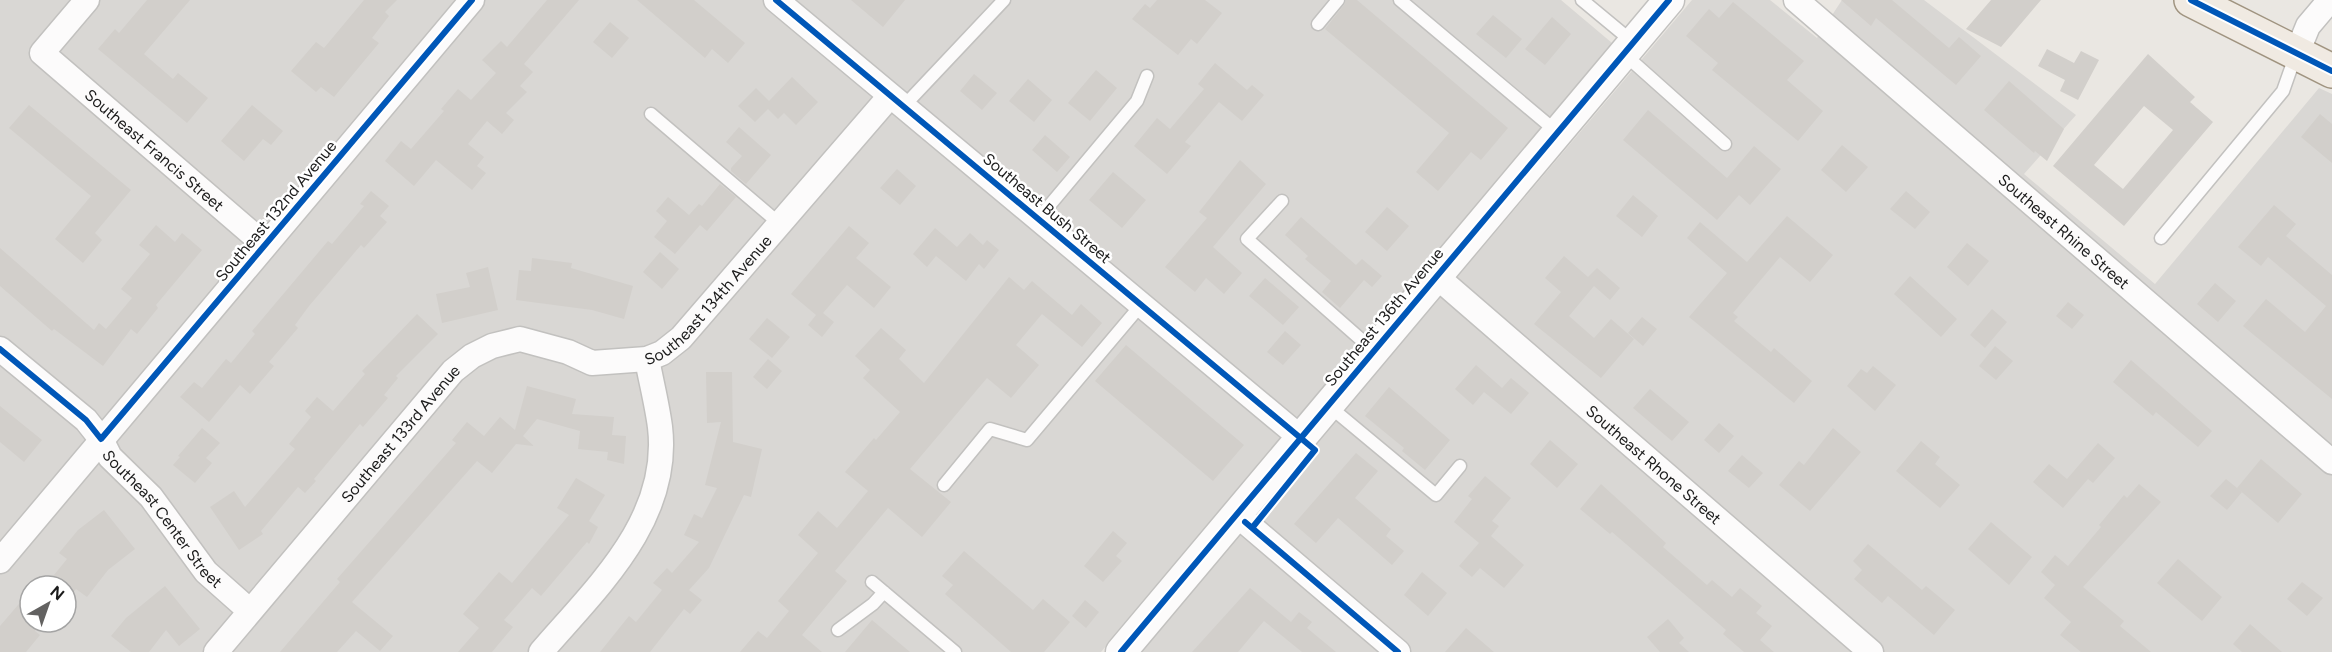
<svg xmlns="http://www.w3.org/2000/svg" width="2332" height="652" font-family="Figtree,sans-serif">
<rect width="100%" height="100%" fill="#eae7e2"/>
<path fill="#d9d7d4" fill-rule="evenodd" d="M0,0H1561L1612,43L1101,652H0ZM30,586H66V622H30Z
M1692,0H1770L1817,38L1842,0H1924L2076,115L2024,174L2155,284L2319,88L2332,94V652H1140Z"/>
<path fill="#d2cfcb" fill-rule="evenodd" d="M147,0H190L144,54L173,79L178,73L208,98L187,123L98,49L115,29L119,33Z
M364,0H397L385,12L389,16L372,38L379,43L334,97L321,87L316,92L291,71L316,42L324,48Z
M547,0H579L524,64L533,72L520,86L527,92L506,113L514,120L502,134L487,121L468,144L484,157L477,166L486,173L472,190L436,160L414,186L385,161L401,141L411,149L444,111L441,109L458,89L471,100L496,73L482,60L501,41L507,47Z
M637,0H694L745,43L728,63L712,49L705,58Z
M851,0H905L883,27Z
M1157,0H1205L1222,13L1197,44L1191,39L1178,55L1132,19L1145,4L1150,8Z
M1346,0H1357L1508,128L1481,160L1471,152L1438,191L1416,172L1449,133L1325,29L1344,5Z
M1841,0H1892L1949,48L1959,37L1981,56L1956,85L1876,18L1871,26Z
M1991,0H2041L2001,47L1966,29Z
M1733,2L1804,61L1787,80L1823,111L1798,141L1712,70L1718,63L1686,36L1709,9L1719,18Z
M1493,15L1522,39L1506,58L1476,34Z
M1552,17L1571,34L1545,65L1525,49Z
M610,22L629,38L612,58L593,42Z
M2047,49L2074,63L2081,51L2099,60L2078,100L2060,91L2065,80L2038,66Z
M2148,54L2195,97L2190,102L2213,122L2124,226L2053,166ZM2144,106L2173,130L2123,189L2094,165Z
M1215,63L1247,90L1252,85L1264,95L1242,121L1219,102L1185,142L1191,146L1167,174L1134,146L1157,118L1170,129L1204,89L1198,84Z
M1096,70L1117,88L1090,121L1068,103Z
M974,74L997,93L982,110L960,91Z
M792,77L818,102L796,125L784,113L778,119L768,109L755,122L738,106L756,88L769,101Z
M1028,79L1052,100L1034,122L1009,101Z
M2009,81L2064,129L2047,161L2035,151L2034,153L1984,110Z
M29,105L131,190L95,233L102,240L83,263L55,239L91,196L9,128Z
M252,105L283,131L271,145L263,139L244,161L221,141Z
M1648,110L1727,178L1754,146L1781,169L1750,205L1739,195L1717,220L1623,140Z
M2320,114L2332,124V163L2301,137Z
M739,127L771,155L746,184L731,171V168L742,156L726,142Z
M1045,135L1070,157L1057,172L1032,150Z
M1842,145L1868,167L1846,192L1821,170Z
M1240,160L1266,184L1213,247L1242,273L1224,294L1206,278L1195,292L1165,267L1207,218L1199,212Z
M897,169L916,186L900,205L880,188Z
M1113,172L1146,200L1122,228L1089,200Z
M720,184L736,197L707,231L700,225L675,254L654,237L667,221L656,211L668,197L689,215L699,204L702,206Z
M371,191L389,206L380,216L387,222L364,248L361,245L309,306L295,325L298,328L269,362L274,366L250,394L240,385L209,422L180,397L194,382L202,388L226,359L231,363L255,334L252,331L328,241L332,244L364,206L360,204Z
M1906,191L1930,212L1915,229L1890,209Z
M1633,195L1658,216L1642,237L1616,216Z
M2274,205L2296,224L2286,236L2332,275V399L2243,326L2266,299L2305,332L2326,306L2268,257L2261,266L2238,247Z
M1387,207L1409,226L1387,251L1365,232Z
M1787,216L1833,255L1810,282L1780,257L1733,313L1738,317L1734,321L1771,352L1774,348L1812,381L1794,403L1689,317L1727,273L1687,238L1700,222L1747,262Z
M1301,217L1356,265L1362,259L1382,276L1372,287L1364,280L1340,308L1322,292L1331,281L1305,259L1308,256L1285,235Z
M156,225L175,242L182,233L202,250L156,305L158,308L137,334L131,329L103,366L54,329L52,331L0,286V248L94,330L99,323L106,329L132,298L121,289L150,254L139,245Z
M849,226L869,243L856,258L891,287L874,308L847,285L823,313L834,322L822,337L808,325L816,315L791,294Z
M935,228L957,247L970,233L983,245L987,240L999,250L984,269L979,264L966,281L936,256L927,267L913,254Z
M1967,243L1989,261L1968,286L1947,267Z
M660,252L679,269L662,289L643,272Z
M1564,256L1588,277L1597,268L1620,288L1610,300L1594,286L1569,316L1594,338L1611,319L1634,339L1601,378L1534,324L1561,292L1545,278Z
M532,258L572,263L571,268L633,286L624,319L592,310L516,300L519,270L531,271Z
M488,267L498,310L442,323L436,294L470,287L466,273Z
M1910,276L1957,319L1941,337L1894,294Z
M1009,277L1024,290L1032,281L1072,315L1081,304L1102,323L1082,347L1042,314L1016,345L1039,365L1011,398L987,378L910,469L951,502L922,537L888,508L835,571L847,581L802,635L822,652H740L758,631L767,638L789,611L778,601L818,553L798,535L818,511L837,528L868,491L845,472L874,438L876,440L900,412L863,378L870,370L855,356L881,328L906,350L899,359L924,383Z
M1265,278L1299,307L1283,325L1249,296Z
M2215,283L2236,301L2218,322L2197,304Z
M2068,302L2084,315L2072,329L2056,316Z
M1992,309L2007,322L1985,348L1970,335Z
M417,314L438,334L396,376L398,378L384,395L388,398L363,427L360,424L314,479L316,481L305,493L298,487L261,531L263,534L239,550L210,507L234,491L245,507L295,449L289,444L311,417L305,411L317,397L333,411L365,374L362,371Z
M1642,317L1657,329L1643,346L1628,333Z
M767,318L790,337L772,358L749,339Z
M1285,331L1301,345L1283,365L1267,352Z
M1126,345L1244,445L1213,481L1095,381Z
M1995,346L2013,361L1996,380L1979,366Z
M768,359L782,371L767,389L753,377Z
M2131,360L2212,431L2198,447L2156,412L2153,416L2113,382Z
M1476,365L1502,388L1511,378L1529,393L1511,414L1484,392L1473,405L1455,389Z
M1873,366L1896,385L1875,411L1847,386L1861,369L1867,373Z
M706,372H732L733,442L762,449L751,497L744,495L709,568L689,590L702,600L690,614L684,609L650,652H600L629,616L636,622L662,590L653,583L667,568L672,573L699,542L684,535L694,514L702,518L717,488L705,485L721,422L707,423Z
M527,386L576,399L572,414L614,417L612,435L626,436L624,464L607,460L608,452L578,449L580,431L537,419L523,436L534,446L516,444L492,473L477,461L352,602L393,636L380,651L356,631L337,652H280L340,582L337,579L456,443L452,440L467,422L484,436L500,417L515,430Z
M1389,387L1450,440L1425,470L1402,451L1404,448L1365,416Z
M1650,389L1689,422L1672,441L1633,408Z
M0,406L42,440L24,462L0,442Z
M1719,423L1734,436L1719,453L1704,440Z
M202,428L220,443L206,458L212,463L195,483L173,465L180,457L178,456Z
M1833,428L1861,452L1810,511L1779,485L1799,461L1804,465Z
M1550,440L1578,464L1557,488L1530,464Z
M1921,441L1940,457L1935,464L1960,485L1940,508L1896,471Z
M2098,443L2115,458L2093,483L2088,479L2063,508L2033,482L2049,464L2067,479Z
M1356,453L1378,471L1355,498L1391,529L1386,536L1404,551L1392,565L1338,518L1316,543L1294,524Z
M1742,455L1763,473L1749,488L1728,471Z
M2261,459L2302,494L2278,523L2237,488Z
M1485,476L1511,498L1492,521L1499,526L1491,536L1524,565L1504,588L1480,568L1472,577L1459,566L1479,543L1454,522L1472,499L1468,496Z
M576,478L605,495L589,521L598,527L589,544L587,542L541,596L532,588L504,620L513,627L492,652H458L479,628L463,614L499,572L512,583L569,515L557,508Z
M2226,479L2242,492L2227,510L2210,496Z
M1601,484L1666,543L1663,547L1707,585L1712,580L1732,597L1740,588L1762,606L1756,613L1772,626L1760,640L1774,652H1744L1723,634L1726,630L1612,532L1610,534L1580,509Z
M2139,484L2161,502L2083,587L2124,621L2120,626L2151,652H2081L2060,635L2071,622L2044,598L2055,585L2041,572L2055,555L2068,566L2101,527L2099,525L2124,495L2127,498Z
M104,510L135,549L108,570L87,597L76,589L66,601V586H45L67,559L59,553L78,530Z
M1991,522L2032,557L2009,585L1968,549Z
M1113,531L1127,543L1116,556L1122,561L1103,582L1084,566Z
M1868,544L1922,590L1926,586L1955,610L1934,635L1888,596L1882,603L1854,579L1862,570L1853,561Z
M964,551L1033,610L1043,599L1070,622L1044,652H1011L945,594L953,585L942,576Z
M2178,559L2222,597L2202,621L2157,583Z
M1422,572L1447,593L1428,616L1404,595Z
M2302,582L2323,598L2307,616L2287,599Z
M165,586L200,629L179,646L166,630L149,652H131L111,636L126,618Z
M1250,588L1291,622L1299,612L1312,622L1307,628L1336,652H1302L1264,621L1238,652H1192Z
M30,591V622H42L35,631L40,635L26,652H0V626Z
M1085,600L1099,612L1086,628L1072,616Z
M1668,619L1684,638L1679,643L1689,652H1660L1647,637Z
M872,620L910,652H845Z
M2250,624L2282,652H2242L2233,644Z
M1466,628L1494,652H1445Z"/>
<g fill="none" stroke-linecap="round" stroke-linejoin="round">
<defs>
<path id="service" d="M1400,0L1557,132
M1582,0L1634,43
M1318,24L1338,0
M1624,54L1725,144
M903,107L1004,0
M651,114L780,224
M1282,201L1247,239L1374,351
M1039,218L1137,101L1147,76
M2161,238L2283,91L2296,54
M1329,406L1436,495L1460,466
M944,485L990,429L1027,440L1141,305
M872,582L955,652
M838,630L873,604L884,592"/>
<g id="minor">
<path id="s1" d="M87,0L42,53L265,245"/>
<path d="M776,0L1301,438"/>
<path id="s2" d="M1796,0L2332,462"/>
<path d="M2297,53L2308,26L2330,0"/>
<path id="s3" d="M1436,276L1871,652"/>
<path id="s4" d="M0,349L86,420L101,439L110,457L151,497L206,572L250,611"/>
<path d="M1236,514L1398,652"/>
<path d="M0,561L472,0"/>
<path id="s5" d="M216,652L453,371L472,356L492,346L520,339L568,352L592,363L647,359L662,353L681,338L890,96"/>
<path d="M541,652C596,588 671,520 660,427C657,404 651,381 647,359"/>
</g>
<path id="tertiary" d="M1121,652L1669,0"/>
<path id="primary" d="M2191,0L2332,71"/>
</defs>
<use href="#service" stroke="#c2c1bf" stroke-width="15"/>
<use href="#minor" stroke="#c2c1bf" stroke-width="27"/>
<use href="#tertiary" stroke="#c2c1bf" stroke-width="33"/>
<use href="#primary" stroke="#a09480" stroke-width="36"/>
<use href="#service" stroke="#fcfbfb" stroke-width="12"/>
<use href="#minor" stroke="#fcfbfb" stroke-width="24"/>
<use href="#tertiary" stroke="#fcfbfb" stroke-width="30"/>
<use href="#primary" stroke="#f0eae2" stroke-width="33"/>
<defs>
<path id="cycleway" d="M776,0L1315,450L1252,528
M2191,0L2332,71
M0,349L86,420L101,439L472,0
M1245,522L1398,652
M1121,652L1669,0"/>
</defs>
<use href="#cycleway" stroke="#fff" stroke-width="10"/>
<use href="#cycleway" stroke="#0057b8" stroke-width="6"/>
</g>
<g text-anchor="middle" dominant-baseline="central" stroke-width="5" stroke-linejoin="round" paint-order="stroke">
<g font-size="16" fill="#1b1b1b" stroke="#fff">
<text stroke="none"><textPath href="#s1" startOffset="218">Southeast Francis Street</textPath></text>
<text transform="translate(1047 208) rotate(40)">Southeast Bush Street</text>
<text transform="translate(276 211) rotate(-50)">Southeast 132nd Avenue</text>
<text stroke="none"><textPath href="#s2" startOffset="354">Southeast Rhine Street</textPath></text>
<text stroke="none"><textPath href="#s5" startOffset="660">Southeast 134th Avenue</textPath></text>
<text transform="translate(1384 317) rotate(-50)">Southeast 136th Avenue</text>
<text stroke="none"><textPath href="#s5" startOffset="286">Southeast 133rd Avenue</textPath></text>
<text stroke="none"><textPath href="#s3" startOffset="288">Southeast Rhone Street</textPath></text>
<text stroke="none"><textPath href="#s4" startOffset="237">Southeast Center Street</textPath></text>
</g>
</g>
<g transform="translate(48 604) rotate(40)"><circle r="28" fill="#ffffff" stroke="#a4a4a4" stroke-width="1.5"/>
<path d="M0-4.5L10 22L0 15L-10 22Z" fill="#636261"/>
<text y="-9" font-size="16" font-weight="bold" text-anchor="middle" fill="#1b1b1b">N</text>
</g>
</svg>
